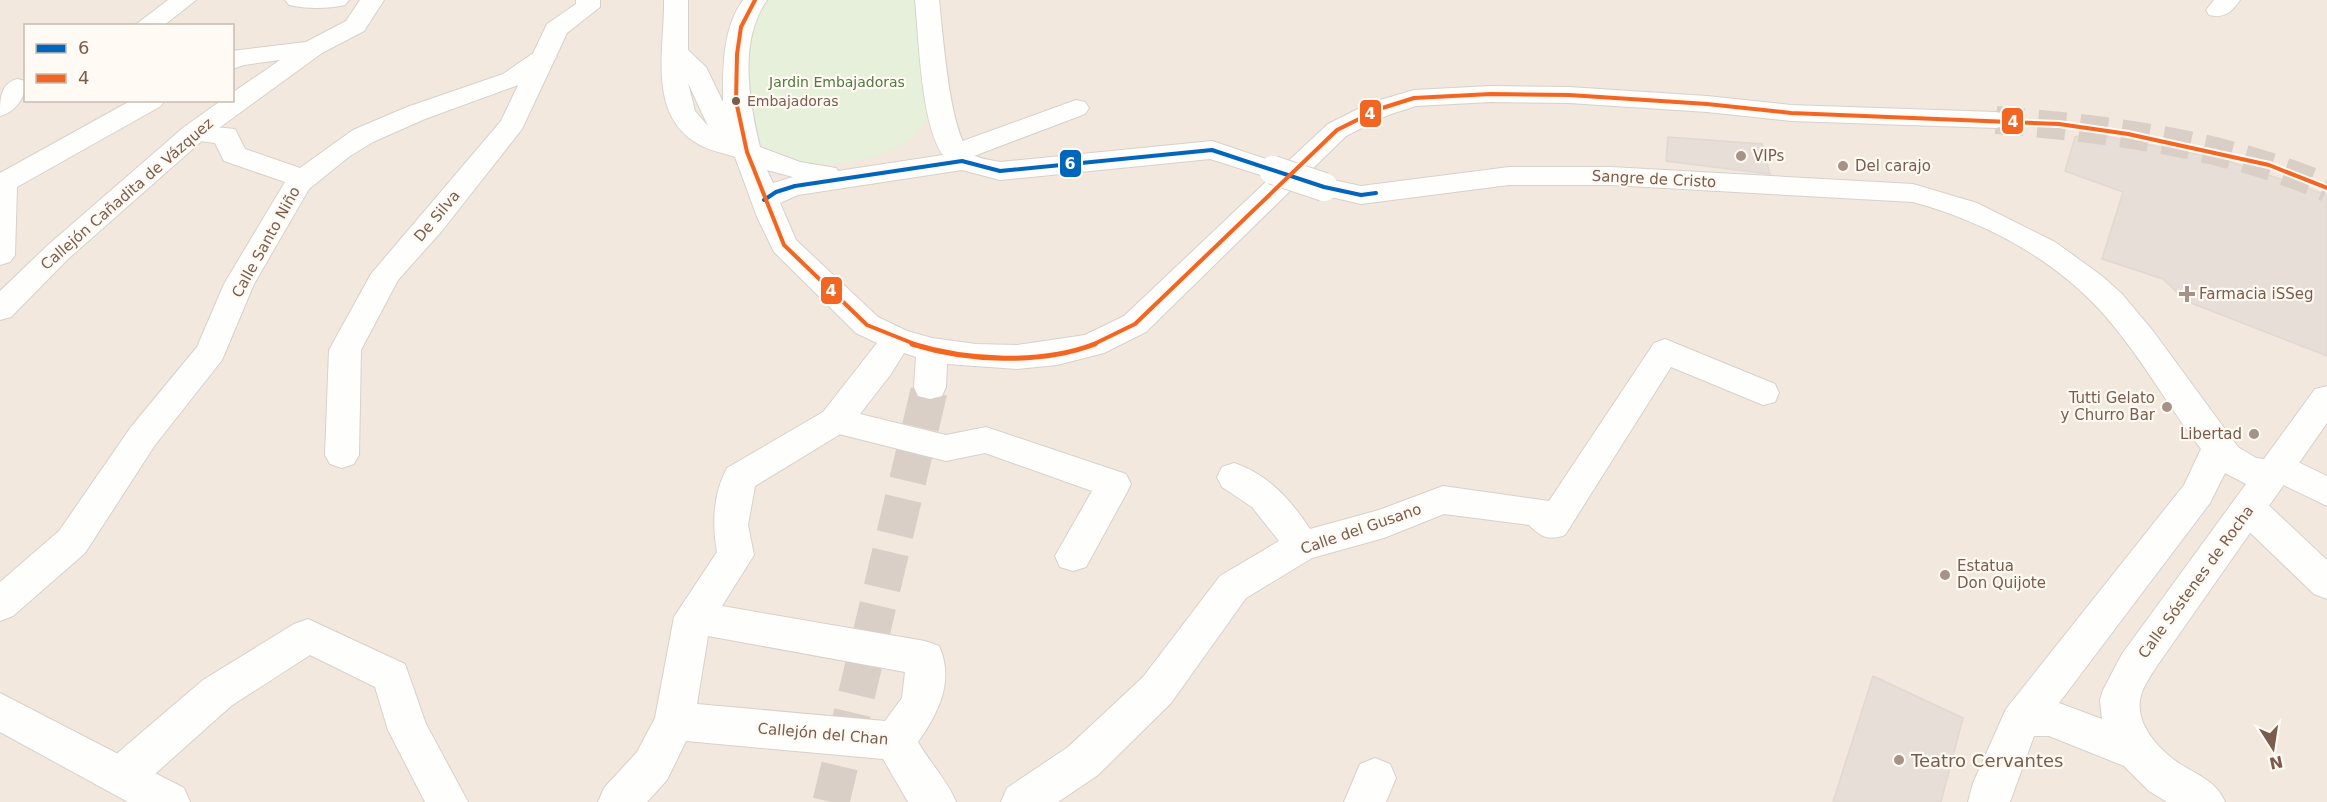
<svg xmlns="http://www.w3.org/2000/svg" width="2327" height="802" font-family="'DejaVu Sans',sans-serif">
<rect width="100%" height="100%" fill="#f9f5f0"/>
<path fill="#f2e8de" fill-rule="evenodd" d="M0,0H2327V802H0ZM26,26H232V100H26Z"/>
<path fill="#e7f0db" d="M768,0H917L931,112C924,124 917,135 904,143C868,166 783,179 756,136C749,126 750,104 748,91C747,81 742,65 744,55C746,39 761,16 768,0Z"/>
<path fill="#e6ded7" stroke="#e2d8d2" stroke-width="1.5" d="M2094,134L2222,159L2327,195V356L2186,301L2163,279L2102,259L2123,192L2065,171L2075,137Z
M1668,137L1762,144L1770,174L1666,161Z
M1873,676L1963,718L1941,802H1833Z"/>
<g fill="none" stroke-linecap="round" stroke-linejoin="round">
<path stroke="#d9cfc7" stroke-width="28" stroke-dasharray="28 14" stroke-linecap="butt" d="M1996,120C2109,129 2223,143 2327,188"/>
<path stroke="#d9cfc7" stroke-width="37" stroke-dasharray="37 18" stroke-linecap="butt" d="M831,802L930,387"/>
<defs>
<path id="pedestrian" d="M168,0H196L163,26H134Z
M360,0H384L364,31L322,53L204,139L68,259L11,317L0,320V291L48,245L184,127L222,100H232V93L280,60L244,65L232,69V51L306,42L346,21Z
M576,0H600V7L567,33L522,129L441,232L398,280L361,350L359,455L354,464L342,468L330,464L325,455L329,350L371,274L501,121L547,24L576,4Z
M132,100H165L161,106L17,187L15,255L10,262L0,265V173Z
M1076,100L1085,102L1089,108L1085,114L966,159L956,162L946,159L942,153L946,147Z
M1665,339L1775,384L1779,393L1775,402L1763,405L1671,367L1565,535C1549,541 1541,537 1529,525L1444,514L1384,538L1312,558L1246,598L1171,703L1098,775L1058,802H1001L1007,788L1068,747L1143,677L1220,576L1279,541L1252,507L1222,487L1217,477L1222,467L1234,463C1269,475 1290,499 1310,529L1379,510L1443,486L1549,501L1654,343Z
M835,408L847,412L852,421L847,430L755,486L748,525L754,555L722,606L925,641L939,646C955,681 938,714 918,742C930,763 947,780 956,802H908L883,759L686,741L667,780L647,802H598L604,788L637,752L655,718L674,617L717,552C712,524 713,494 727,468L823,412ZM708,636L905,672L902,698L885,721L697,704Z
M2279,453L2327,476V506L2267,477L2262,467L2267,457Z
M2249,495L2262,499L2327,560V599L2314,594L2236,519L2231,509L2236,499Z
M308,619L405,664L426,724L468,802H425L388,730L375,687L310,655L231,706L137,790L122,796L107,790L101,776L107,762L203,680L294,624Z
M1375,758L1390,764L1396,778L1386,802H1344L1360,764Z"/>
<path id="minor" d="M285,0H349L345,5C328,9 306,9 289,5Z
M664,0H688V50L706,67L723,102C723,68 722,29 743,0H767C738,42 749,100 760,147L800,162L836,168L838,171L943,155C921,125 919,39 915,0H939C943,33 949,131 970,152C976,159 991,160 1000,162L1212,141L1284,165L1328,124L1370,103L1414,90L1491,86L1569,87L1707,96L1791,105L1996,112L2005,114L2009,120L2005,126L1996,128L1791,121L1707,112L1569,103L1491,102L1416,106L1388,115L1346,136L1146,332L1104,353L1057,365L1017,369L947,364L946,387L942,396L930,399L918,396L914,387L916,357L904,353L891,374L860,414L946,435L986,427L1126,474L1131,484L1126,494L1086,567L1073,571L1060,567L1055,556L1092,491L985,453L946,461L823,430L818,421L823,412L877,343L856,333L774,252L757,217L735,157C724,153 710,151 700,145C646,116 665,48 664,0ZM688,83L708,126L695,111ZM1210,159L1270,178L1124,316L1085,335L1017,345L976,344L932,338L907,331L878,317L796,240L780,203L798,195L962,170L1000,180ZM767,170L793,177L773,183Z
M2214,0H2240C2232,12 2224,19 2209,15L2206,10Z
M544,49L553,52L557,57L521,84L425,119L373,142L350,156L309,189L254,284L222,360L155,445L85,553L13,616L0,621V582L59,531L131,427L197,347L224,284L285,182L224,161L215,143L184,139L181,133L184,127L194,125L235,129L245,149L300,168L353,130L407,107L503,74L535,52Z
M17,79L26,81C26,97 16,112 0,116C0,99 0,84 17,79Z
M1509,167H1611L1913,184L1977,203L2055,242L2102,276L2122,294L2153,331L2238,447L2256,458L2264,459L2315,389L2327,386V423L2159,663C2152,674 2142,687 2140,700C2136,728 2163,754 2185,767C2202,777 2217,783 2225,802H2167L2149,791L2124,766L2049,736H2034L2010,802H1968L1973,783L2006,709L2184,485L2201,449C2171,410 2147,367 2116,329C2066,265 1990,223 1913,202L1611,185H1509L1361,204L1314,193L1310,187L1314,181L1324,178L1361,186ZM2225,473L2246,484L2122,654L2103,690L2100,700L2102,719L2059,703L2210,503Z
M0,693L184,788L190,802H128L0,732Z"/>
</defs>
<use href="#pedestrian" stroke="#d7d1cb" stroke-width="2"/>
<use href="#minor" stroke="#d7d1cb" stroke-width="2"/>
<use href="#pedestrian" fill="#fefefd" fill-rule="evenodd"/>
<use href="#minor" fill="#fefefd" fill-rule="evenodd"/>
<defs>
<path id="minor-bridge" d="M1273,170L1324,187"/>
</defs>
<use href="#minor-bridge" stroke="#d7d1cb" stroke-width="30" stroke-linecap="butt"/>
<use href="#minor-bridge" stroke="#fefefd" stroke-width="28"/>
<defs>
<path id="bus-1" d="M764,200L776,192L795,186L962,161L1000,171L1212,150L1324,187L1361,195L1376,193"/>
<path id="bus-2-far1" d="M755,0L741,27L737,54L736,101L747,152L784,245L867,325L917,345
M1092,345L1135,324L1337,130L1379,109L1414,98L1491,94L1569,95L1707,104L1791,113L2059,124L2128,134L2269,165L2327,188"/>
<path id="bus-2" d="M912,344C967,361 1040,365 1095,344"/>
</defs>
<use href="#bus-1" stroke="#fffaf3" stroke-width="8"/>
<use href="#bus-2-far1" stroke="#fffaf3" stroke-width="8"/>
<use href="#bus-2" stroke="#fffaf3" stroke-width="10"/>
<use href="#bus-1" stroke="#0065bd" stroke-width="4"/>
<use href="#bus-2-far1" stroke="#f26522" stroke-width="4"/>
<use href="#bus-2" stroke="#f26522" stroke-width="5"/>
</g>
<circle fill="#7a5c4d" stroke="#fffaf3" stroke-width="2" cx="736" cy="101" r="5"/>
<g fill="#a69286" stroke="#fffaf3" stroke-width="2">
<circle cx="1741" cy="156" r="6"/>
<circle cx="1843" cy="166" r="6"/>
<path d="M2184 285h6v6h6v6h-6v6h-6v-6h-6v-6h6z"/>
<circle cx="2167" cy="407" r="6"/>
<circle cx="2254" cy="434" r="6"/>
<circle cx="1945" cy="575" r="6"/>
<circle cx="1899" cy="760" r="6"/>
</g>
<g text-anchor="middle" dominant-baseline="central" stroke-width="4.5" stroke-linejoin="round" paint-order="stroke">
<g font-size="14" fill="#537a41" stroke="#fffaf3">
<text x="837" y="82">Jardin Embajadoras</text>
</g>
<g font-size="14" fill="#7a5c4d" stroke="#fffaf3" text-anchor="start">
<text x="747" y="101">Embajadoras</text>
</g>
<g font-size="15" fill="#7a5c4d" stroke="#fffaf3" text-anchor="start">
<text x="1753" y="156">VIPs</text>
<text x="1855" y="166">Del carajo</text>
<text x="2199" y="294">Farmacia iSSeg</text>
<text x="2155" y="398" text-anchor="end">Tutti Gelato<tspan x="2155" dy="17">y Churro Bar</tspan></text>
<text x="2242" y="434" text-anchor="end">Libertad</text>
<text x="1957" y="566">Estatua<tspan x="1957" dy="17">Don Quijote</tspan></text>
</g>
<g font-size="15" fill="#7a5c4d" stroke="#fffaf3">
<text transform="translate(1654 179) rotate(3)">Sangre de Cristo</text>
<text transform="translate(127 194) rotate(-41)">Callejón Cañadita de Vázquez</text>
<text transform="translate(437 216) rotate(-50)">De Silva</text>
<text transform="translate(266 242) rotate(-61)">Calle Santo Niño</text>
<text transform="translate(1361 529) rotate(-19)">Calle del Gusano</text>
<text transform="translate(2196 582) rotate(-54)">Calle Sóstenes de Rocha</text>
<text transform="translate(823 734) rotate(5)">Callejón del Chan</text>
</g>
<g font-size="18" fill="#7a5c4d" stroke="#fffaf3" text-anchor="start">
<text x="1911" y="760">Teatro Cervantes</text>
</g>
</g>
<g stroke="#fffaf3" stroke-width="2">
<rect x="1359" y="99" width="23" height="29" rx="6" fill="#f26522"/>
<rect x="2001" y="107" width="23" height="28" rx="6" fill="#f26522"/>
<rect x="1059" y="149" width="23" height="29" rx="6" fill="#0065bd"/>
<rect x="820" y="276" width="23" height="29" rx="6" fill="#f26522"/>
</g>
<g font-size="16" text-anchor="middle" font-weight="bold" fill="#fff">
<text x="1370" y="119">4</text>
<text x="2013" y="127">4</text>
<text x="1070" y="169">6</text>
<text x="831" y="296">4</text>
</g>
<rect x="24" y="24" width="210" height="78" fill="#fffaf3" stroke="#cabbb1" stroke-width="1.5"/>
<rect x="36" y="44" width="30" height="9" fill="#0065bd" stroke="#cabbb1" stroke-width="1.5"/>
<text x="78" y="54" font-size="18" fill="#7a5c4d">6</text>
<rect x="36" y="74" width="30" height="9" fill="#f26522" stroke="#cabbb1" stroke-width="1.5"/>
<text x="78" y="84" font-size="18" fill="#7a5c4d">4</text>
<g transform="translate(2273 748) rotate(168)" stroke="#fffaf3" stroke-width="4.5" paint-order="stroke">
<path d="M0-4.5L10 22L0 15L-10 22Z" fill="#7a5c4d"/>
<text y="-9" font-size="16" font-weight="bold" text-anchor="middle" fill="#7a5c4d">N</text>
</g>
</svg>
